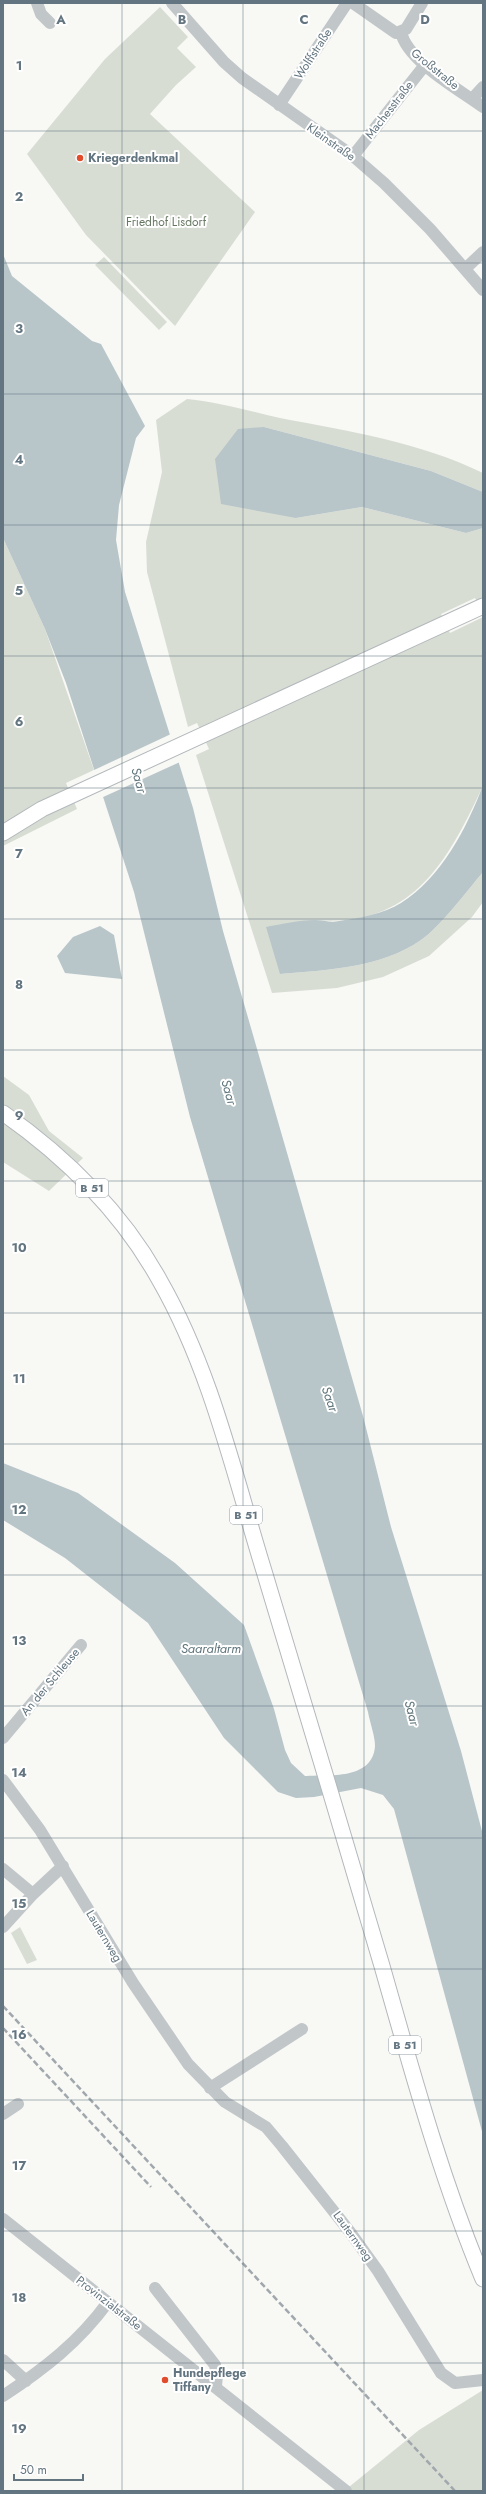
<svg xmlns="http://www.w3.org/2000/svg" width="486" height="2494" font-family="Jost,sans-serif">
<rect width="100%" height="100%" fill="#f8f8f5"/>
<path fill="#d8ddd4" d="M160,7L188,37L177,48L196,67L176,85L150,114L255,212L175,326L86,235L27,154L105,59Z
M104,257L167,322L159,330L95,265Z
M187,399C219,402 249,411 280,418C348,431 420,442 483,473V492L431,471L264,427L296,518L362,507L466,533L483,528V614L475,598L441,614L450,633L483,617V785L481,790C445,867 409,928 314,920L280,974C327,970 381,968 421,940C440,927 467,891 483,872V902L472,917L429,956L383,977L337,988L272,993L196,755L209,749L197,723L188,727L147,572L146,542L162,472L156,420Z
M3,538L45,629L94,770L66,783L77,809L3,846Z
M3,1076L29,1095L49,1131L83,1158L49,1191L3,1162Z
M20,1927L37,1960L27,1964L11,1933Z
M483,2390V2491H344L419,2430Z"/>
<path fill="#b8c5c9" d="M3,254L12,276L92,341L101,344L145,426L136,438L119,505L116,540L125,592L193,808L223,931L363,1416L391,1527L461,1751L483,1835V2135L394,1809L383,1795L361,1788L314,1797L296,1798L278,1792L224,1738L148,1623L65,1558L3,1520V1463L78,1493L175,1563L244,1625L274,1709L285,1750L291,1763L305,1776C328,1775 373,1780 375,1746C375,1736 370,1723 368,1712L190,1117L134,892L66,683L45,629L3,538Z
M264,427L431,471L483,492V528L466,533L362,507L296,518L221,504L215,459L238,429Z
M483,785V872C467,891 440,927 421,940C381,968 327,970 280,974L266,927C282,924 299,920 315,920C323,920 331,923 339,921C358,918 384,914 401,903C441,878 467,828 483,785Z
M100,926L114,935L122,979L65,973L57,956L73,937Z"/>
<path fill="#f8f8f5" d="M171,734L180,762L101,798L92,771Z"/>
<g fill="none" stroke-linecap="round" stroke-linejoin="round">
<defs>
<path id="major" d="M3,833L42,809L483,606
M3,1113C67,1158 122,1212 160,1281C211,1370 234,1474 264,1571C304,1703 343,1834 382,1966C412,2071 441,2178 483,2279"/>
</defs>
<use href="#major" stroke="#b3b8bc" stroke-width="17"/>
<path stroke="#c1c6c9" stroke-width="12" d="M37,3L41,14L50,23
M172,3L224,62L242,78L353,156L384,183L430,229L483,290
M353,3L396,33L406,29L422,3
M401,32C407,61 460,90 483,107
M472,99L483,87
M279,105L347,3
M353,156L425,65
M465,269L483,252
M3,1738L81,1645
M3,1780L40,1830L133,1983L188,2064L225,2102L266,2127L282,2146L350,2232L378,2271L441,2373L455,2383L483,2380
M3,1869L33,1894
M3,1927L33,1894L63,1866
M210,2088L302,2029
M3,2114L18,2104
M3,2219L346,2491
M155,2288L215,2365L217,2375L216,2386
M3,2360L26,2381
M3,2396C44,2369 79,2342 108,2302"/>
<use href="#major" stroke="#fff" stroke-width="15"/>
<path stroke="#a0a8ad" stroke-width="2.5" stroke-dasharray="6 3" stroke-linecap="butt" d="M3,2006L455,2491
M3,2028L151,2187"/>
</g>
<path fill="none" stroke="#637580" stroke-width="1" stroke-opacity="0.55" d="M122,3V2491M243,3V2491M364,3V2491M3,131H483M3,263H483M3,394H483M3,525H483M3,656H483M3,788H483M3,919H483M3,1050H483M3,1181H483M3,1313H483M3,1444H483M3,1575H483M3,1706H483M3,1838H483M3,1969H483M3,2100H483M3,2231H483M3,2363H483"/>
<g fill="#e14d2c" stroke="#fff" stroke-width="1.5">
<circle cx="80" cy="158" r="4"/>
<circle cx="165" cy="2380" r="4"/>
</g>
<g text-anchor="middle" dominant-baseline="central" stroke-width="4" stroke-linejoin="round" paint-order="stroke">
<g fill="#fff" stroke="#929ea6" stroke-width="1">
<rect x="76" y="1179" width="32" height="18" rx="3"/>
<rect x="230" y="1506" width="32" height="18" rx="3"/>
<rect x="389" y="2036" width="32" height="18" rx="3"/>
</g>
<g font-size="11" font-weight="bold" fill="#637580">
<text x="92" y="1188">B 51</text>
<text x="246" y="1515">B 51</text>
<text x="405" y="2045">B 51</text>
</g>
<g font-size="12" fill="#637580" stroke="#fff">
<text transform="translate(313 54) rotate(-57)">Wolffstraße</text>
<text transform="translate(435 69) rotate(39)">Großstraße</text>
<text transform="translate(389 110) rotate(-52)">Machesstraße</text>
<text transform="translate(331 142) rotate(35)">Kleinstraße</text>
<text transform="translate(50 1682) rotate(-50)">An der Schleuse</text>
<text transform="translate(104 1936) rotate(59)">Lauternweg</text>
<text transform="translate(353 2236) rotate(54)">Lauternweg</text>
<text transform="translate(109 2303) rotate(38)">Provinzialstraße</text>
</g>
<g font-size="12" font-weight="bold" fill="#637580" stroke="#fff" text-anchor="start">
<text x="88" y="158">Kriegerdenkmal</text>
<text x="173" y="2373">Hundepflege<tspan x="173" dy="14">Tiffany</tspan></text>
</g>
<g font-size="12" fill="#677862" stroke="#fff">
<text x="166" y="222">Friedhof Lisdorf</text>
</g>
<g font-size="13" font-style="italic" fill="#5e747a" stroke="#fff">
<text transform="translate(139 780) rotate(74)">Saar</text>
<text transform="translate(229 1092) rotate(74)">Saar</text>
<text transform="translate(330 1399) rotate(71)">Saar</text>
<text x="211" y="1648">Saaraltarm</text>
<text transform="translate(412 1713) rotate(76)">Saar</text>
</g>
</g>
<g font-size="13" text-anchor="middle" font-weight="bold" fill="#637580" stroke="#fff" stroke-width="4" stroke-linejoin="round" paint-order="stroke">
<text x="61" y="24">A</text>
<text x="182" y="24">B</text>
<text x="304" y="24">C</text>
<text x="425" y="24">D</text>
<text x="19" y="70">1</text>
<text x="19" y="201">2</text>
<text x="19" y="333">3</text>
<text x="19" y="464">4</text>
<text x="19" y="595">5</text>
<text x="19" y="726">6</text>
<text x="19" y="858">7</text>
<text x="19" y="989">8</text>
<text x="19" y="1120">9</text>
<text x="19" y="1252">10</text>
<text x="19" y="1383">11</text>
<text x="19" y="1514">12</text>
<text x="19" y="1645">13</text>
<text x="19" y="1777">14</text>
<text x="19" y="1908">15</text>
<text x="19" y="2039">16</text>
<text x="19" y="2170">17</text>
<text x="19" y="2302">18</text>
<text x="19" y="2433">19</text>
</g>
<rect width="486" height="2494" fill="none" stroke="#637580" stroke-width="8"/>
<path d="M14 2474v6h69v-6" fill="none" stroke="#637580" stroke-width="2"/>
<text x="20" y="2474" font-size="12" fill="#637580" stroke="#ffffff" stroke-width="3" paint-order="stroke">50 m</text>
</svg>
